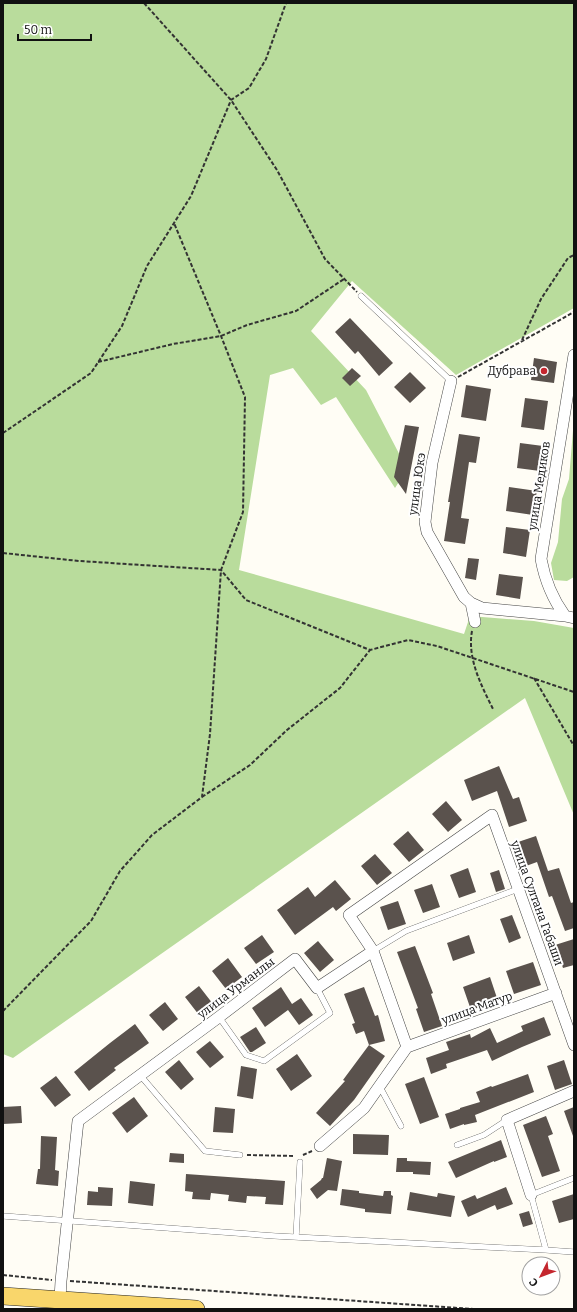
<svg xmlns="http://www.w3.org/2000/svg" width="577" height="1312" font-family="Bitter,serif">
<rect width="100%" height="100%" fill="#fffdf5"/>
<path fill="#b9dc9c" d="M3,3H574V308L456,375L352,281L311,331L366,390L407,469L395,488L336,397L321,405L293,368L270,375L239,570L464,634L470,616L534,621L574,628V815L525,698L13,1058L3,1054Z
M574,418V577L567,581L554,580L551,563L558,542L562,499L569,479Z"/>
<path fill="#5a524d" d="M350,318L393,363L379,376L358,351L355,354L335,332Z
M534,358L557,362L554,383L531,380Z
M352,368L361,376L350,386L342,378Z
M410,372L426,388L410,403L394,387Z
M466,385L491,389L486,421L461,417Z
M525,398L548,401L544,430L521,427Z
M405,425L419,427L406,494L394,477Z
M459,434L480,437L476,463L469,462L461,518L469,519L465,544L444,541L450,502H448Z
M520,443L543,446L540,471L517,468Z
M509,487L537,491L533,515L506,511Z
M506,527L530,530L526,557L503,553Z
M468,558L479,559L476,580L465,578Z
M499,574L523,577L520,599L496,595Z
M499,766L513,799L519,797L527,821L509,827L497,791L472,801L464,780Z
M446,801L462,820L448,832L432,814Z
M408,831L424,850L409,862L393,844Z
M536,836L548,871L559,868L571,903L574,902V928L565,931L552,896L549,897L537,862L526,866L518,842Z
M375,854L392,873L377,885L361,866Z
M468,868L476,892L459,898L450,875Z
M499,870L505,889L496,892L490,873Z
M335,880L351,899L336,911L333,907L295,935L277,910L308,887L315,897Z
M432,884L440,907L423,913L414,890Z
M398,901L406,924L388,930L380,907Z
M512,915L521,938L509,943L500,919Z
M262,935L274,952L256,964L244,948Z
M469,935L475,953L453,961L447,943Z
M574,939V965L563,968L555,945Z
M318,941L334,960L320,972L304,953Z
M415,946L433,993L431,994L442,1026L424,1032L416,1009L418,1008L397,952Z
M228,958L242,977L226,989L212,971Z
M533,962L541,985L514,994L506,971Z
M490,977L498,1001L471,1010L463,987Z
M199,986L213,1004L199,1015L185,997Z
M281,987L292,1004L301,998L313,1015L299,1025L288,1010L265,1027L252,1008Z
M364,987L375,1016L378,1015L385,1041L369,1045L364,1031L356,1034L352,1024L355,1023L344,994Z
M165,1002L178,1019L163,1031L149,1015Z
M544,1017L551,1035L522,1047L492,1061L487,1050L446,1064L447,1068L431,1074L426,1058L449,1050L446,1042L470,1034L471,1038L490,1028L497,1043L523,1031L521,1026Z
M135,1024L149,1043L114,1068L116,1070L89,1091L74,1072L110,1043Z
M256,1027L266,1043L252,1052H250L240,1037Z
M210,1041L224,1057L210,1068L196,1052Z
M369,1045L385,1056L354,1100L330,1126L316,1113L345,1081L343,1080Z
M297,1054L312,1076L291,1091L276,1069Z
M179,1060L194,1079L181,1090L165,1072Z
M564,1060L572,1084L555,1090L547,1066Z
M241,1066L257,1069L253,1099L237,1096Z
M528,1074L534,1092L475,1115L477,1122L464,1125V1124L450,1129L445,1114L460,1109V1108L480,1102L476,1092L491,1086L492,1087Z
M56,1076L71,1095L55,1107L40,1088Z
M424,1077L439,1117L420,1124L405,1084Z
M134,1097L148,1116L127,1133L112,1113Z
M21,1106L22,1123L3,1124V1107Z
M215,1107L235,1109L233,1133L213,1132Z
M574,1107V1136H573L564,1111Z
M546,1116L553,1134L548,1136L560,1171L542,1177L523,1125Z
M353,1134L389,1135L388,1155L353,1154Z
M41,1136L57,1137L55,1170L59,1171L58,1186L36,1184L38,1169H40Z
M501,1140L507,1157L494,1162V1161L456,1178L448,1162Z
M170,1153L184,1154V1163L169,1162Z
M327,1158L342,1161L337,1191L328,1190L317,1199L310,1189L321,1180L322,1178H323Z
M397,1158H407V1161L431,1162L430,1175L413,1174V1172H396Z
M186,1174L285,1181L283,1205L265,1204L266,1197L247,1196L246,1203L228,1201L229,1195L211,1193L210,1200L192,1199L193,1192L185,1191Z
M130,1181L155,1184L153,1206L128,1203Z
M98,1187L113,1188L112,1206L87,1205L88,1191L98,1192Z
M506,1187L513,1204L497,1210L495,1205L468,1217L461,1201L475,1195L477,1199Z
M342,1189L359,1191V1193L383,1196L384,1191H391V1195L393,1196L391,1214L365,1212V1209L340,1205Z
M410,1192L437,1197L438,1193L455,1196L451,1217L407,1210Z
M574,1194V1219L559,1223L552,1201Z
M529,1211L533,1224L523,1227L519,1214Z"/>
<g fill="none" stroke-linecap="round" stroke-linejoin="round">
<defs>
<path id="lane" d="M361,296L451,381
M373,951L406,931L518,889
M219,1017L246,1055L264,1061L330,1013L317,988
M140,1075L205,1151L240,1155
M380,1087L401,1126
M457,1145L484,1135L507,1120
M574,1178L531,1195L546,1250L574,1252
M3,1216L275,1236L546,1250
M296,1237L300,1162"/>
<path id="street" d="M451,381L432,463L425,522L427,532L464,597L471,603L482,608L565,616L574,618
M471,603L475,622
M565,616C552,598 545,581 541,559L574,355
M407,1047L556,993
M320,1146L364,1108L407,1047L373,951
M531,1195L507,1120L574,1091
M60,1299L61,1281L78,1121L219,1017L295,959L317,988L373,951L349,915L492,815L574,1045"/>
<path id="primary" d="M3,1296L196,1309"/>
</defs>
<use href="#lane" stroke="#444" stroke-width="6"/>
<use href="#street" stroke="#444" stroke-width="12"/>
<use href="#primary" stroke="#222" stroke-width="18"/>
<path stroke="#333" stroke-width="2" stroke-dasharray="4 2" stroke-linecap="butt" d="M144,3L231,100L277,170L325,259L357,292
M522,340L541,299L568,258L574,255
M98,362L173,344L221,336L247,325L296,311L344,279
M458,377L574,312
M3,433L91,373L122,326L147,266L191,196L231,100L249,88L266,59L286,3
M3,553L79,561L221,570L246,600L370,650L408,640L437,646L574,692
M472,631C467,658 481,685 493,709
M534,678L574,746
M202,797L250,765L287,730L340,688L370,650
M3,1011L91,921L120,871L152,835L202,797L210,734L221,570L243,512L245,397L221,336L174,223
M247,1155L295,1156
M303,1155L312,1151
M3,1275L52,1280
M70,1281L473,1309"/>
<use href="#lane" stroke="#fff" stroke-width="5.5"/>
<use href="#street" stroke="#fff" stroke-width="11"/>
<use href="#primary" stroke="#f9d66b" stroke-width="17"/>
</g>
<circle fill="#c4262e" stroke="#fff" stroke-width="1.5" cx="544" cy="371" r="4"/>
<g text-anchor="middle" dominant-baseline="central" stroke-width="4" stroke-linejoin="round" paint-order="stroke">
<g font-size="12" fill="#111" stroke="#fff" text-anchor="end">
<text x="536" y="371">Дубрава</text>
</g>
<g font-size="12" fill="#111" stroke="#fff">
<text transform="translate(417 484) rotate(-82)">улица Юкэ</text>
<text transform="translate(539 486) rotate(-81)">улица Медиков</text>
<text transform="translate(537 903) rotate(70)">улица Султана Габаши</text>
<text transform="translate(236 988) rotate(-37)">улица Урманлы</text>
<text transform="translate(477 1008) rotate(-20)">улица Матур</text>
</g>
</g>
<rect width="577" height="1312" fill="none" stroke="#111111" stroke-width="8"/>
<g transform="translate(541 1276) rotate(228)"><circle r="19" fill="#ffffff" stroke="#a0a0a0"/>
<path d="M0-3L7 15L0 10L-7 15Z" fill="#c4262e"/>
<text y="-6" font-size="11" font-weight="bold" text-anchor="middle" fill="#111111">С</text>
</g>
<path d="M18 34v6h73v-6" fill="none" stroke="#111111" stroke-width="2"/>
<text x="24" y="34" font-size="12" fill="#111111" stroke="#ffffff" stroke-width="3" paint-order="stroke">50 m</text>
</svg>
